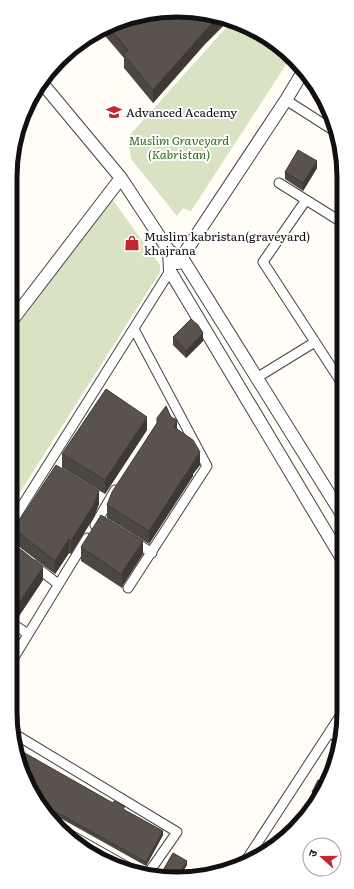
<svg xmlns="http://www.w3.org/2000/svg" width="354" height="889" font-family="Literata,'Noto Sans Devanagari',serif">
<rect width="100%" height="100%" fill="#fffdf5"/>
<path fill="#d9e3c4" d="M233,20L270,38L291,57L191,211L183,208L177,216L131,159L128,137Z
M112,199L160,265V272L10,508V335Z"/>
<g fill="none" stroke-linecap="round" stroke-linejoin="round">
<defs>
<path id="minor" d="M286,100L336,132
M279,183L343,223
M306,200L263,262L343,385
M258,377L315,342
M10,525L170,271
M95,525L115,490
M132,540L152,553
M34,565L58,584
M128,588L207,466L134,329
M10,622L28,634
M10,664L87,538
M331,731L339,741
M13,733L177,832L147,875
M60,829L131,869
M245,862L344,710"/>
<path id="tertiary" d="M42,83L121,178L169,251L170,271L344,562
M169,251L182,258L343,516
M178,263L286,100L304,70
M10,323L121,178"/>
</defs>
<use href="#minor" stroke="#444" stroke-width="11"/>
<use href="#tertiary" stroke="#444" stroke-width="14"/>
<use href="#minor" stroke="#fff" stroke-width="9"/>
<use href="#tertiary" stroke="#fff" stroke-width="12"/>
</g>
<path fill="#4d4742" d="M166,10L230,19L205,44L153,103L124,68V58L100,30L103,27Z
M317,168L303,191L285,179V172Z
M173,337L203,341L186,358L173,345Z
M157,423L177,428L200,465L193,474V476L149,544L107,518V505Z
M147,430L105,494L62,468V454Z
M99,504L94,517L71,554L69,553L55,574L14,543V529Z
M10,542L43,580L17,619L13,617L17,634L10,644Z
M81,547L143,554L123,585L122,588L81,561Z
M19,766L125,810L163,835L146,866L44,809Z
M325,784L309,814L302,820V817L312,799V792Z
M187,865L179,877H166L162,875V872Z"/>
<path fill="#3f3936" d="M218,17L230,19L205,44L153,103V90L205,31Z
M317,161V168L303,191V183Z
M203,333V341L186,358V351Z
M147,417V430L105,494V480Z
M177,420V433L174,427Z
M200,452V465L193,474V476L149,544V531Z
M99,491V504L94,517L71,554V541Z
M69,539V553L55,574V561Z
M143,541V554L123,585L122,588V575L123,571Z
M43,567V580L17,619V606Z
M17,620V634L10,644V631Z
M163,831V835L146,866V862Z
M187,861V865L179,877H177Z"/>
<path fill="#5a524d" stroke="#3f3936" d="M166,10L218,17L205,31L153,90L124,55L128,50L108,26Z
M298,150L317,161L303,183L285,172Z
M191,319L198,325L203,333L186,351L173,337Z
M106,389L147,417L105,480L62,454Z
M166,406L171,417L177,420L174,427L193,440L200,452L193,462V463L149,531L107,505L112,492L157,423V418Z
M56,465L99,491L94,504L71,541L69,539L55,561L14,529Z
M101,515L143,541L123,571L122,575L81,547Z
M10,541L43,567L17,606L10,603Z
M10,615L17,620L10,631Z
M16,748L113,803L114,801L125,806L123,809L163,831L146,862L40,803L19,766Z
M318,780L325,784L309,814L304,818L302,817L314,794L312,792Z
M270,843L274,845L262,855Z
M173,853L187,861L177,877H172L162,872Z"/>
<defs>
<symbol id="university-bare" viewBox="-9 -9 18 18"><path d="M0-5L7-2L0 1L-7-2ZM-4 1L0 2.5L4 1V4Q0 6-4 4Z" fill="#c4262e" stroke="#fff" stroke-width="2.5" paint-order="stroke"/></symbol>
<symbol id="shop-bare" viewBox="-9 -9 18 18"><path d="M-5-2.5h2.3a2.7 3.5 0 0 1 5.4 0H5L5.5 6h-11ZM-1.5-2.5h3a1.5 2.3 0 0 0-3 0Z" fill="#c4262e" stroke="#fff" stroke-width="2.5" paint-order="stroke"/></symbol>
</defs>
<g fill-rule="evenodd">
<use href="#university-bare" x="103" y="101" width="22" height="22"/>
<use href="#shop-bare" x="121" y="232" width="22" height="22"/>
</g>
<g text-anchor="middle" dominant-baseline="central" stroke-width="4" stroke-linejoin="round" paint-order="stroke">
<g font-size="12" fill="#111" stroke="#fff" text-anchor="start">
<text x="126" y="112">Advanced Academy</text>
<text x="144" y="236">Muslim kabristan(graveyard)<tspan x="144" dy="14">khajrana</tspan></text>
</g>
<g font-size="12" font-style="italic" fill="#2f6b1f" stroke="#fff">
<text x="179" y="140">Muslim Graveyard<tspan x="179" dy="14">(Kabristan)</tspan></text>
</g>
</g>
<path d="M0 0H354V889H0ZM177 17H177A160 160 0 0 1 337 177V712A160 160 0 0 1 177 872H177A160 160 0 0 1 17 712V177A160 160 0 0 1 177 17Z" fill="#fff" fill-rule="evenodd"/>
<path fill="none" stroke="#111" stroke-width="5" d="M177 17H177A160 160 0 0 1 337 177V712A160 160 0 0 1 177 872H177A160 160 0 0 1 17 712V177A160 160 0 0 1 177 17Z"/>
<g transform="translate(322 857) rotate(291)"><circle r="19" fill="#ffffff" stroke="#a0a0a0"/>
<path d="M0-3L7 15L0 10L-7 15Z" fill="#c4262e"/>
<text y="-6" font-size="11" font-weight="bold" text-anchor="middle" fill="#111111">उ</text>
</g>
</svg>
